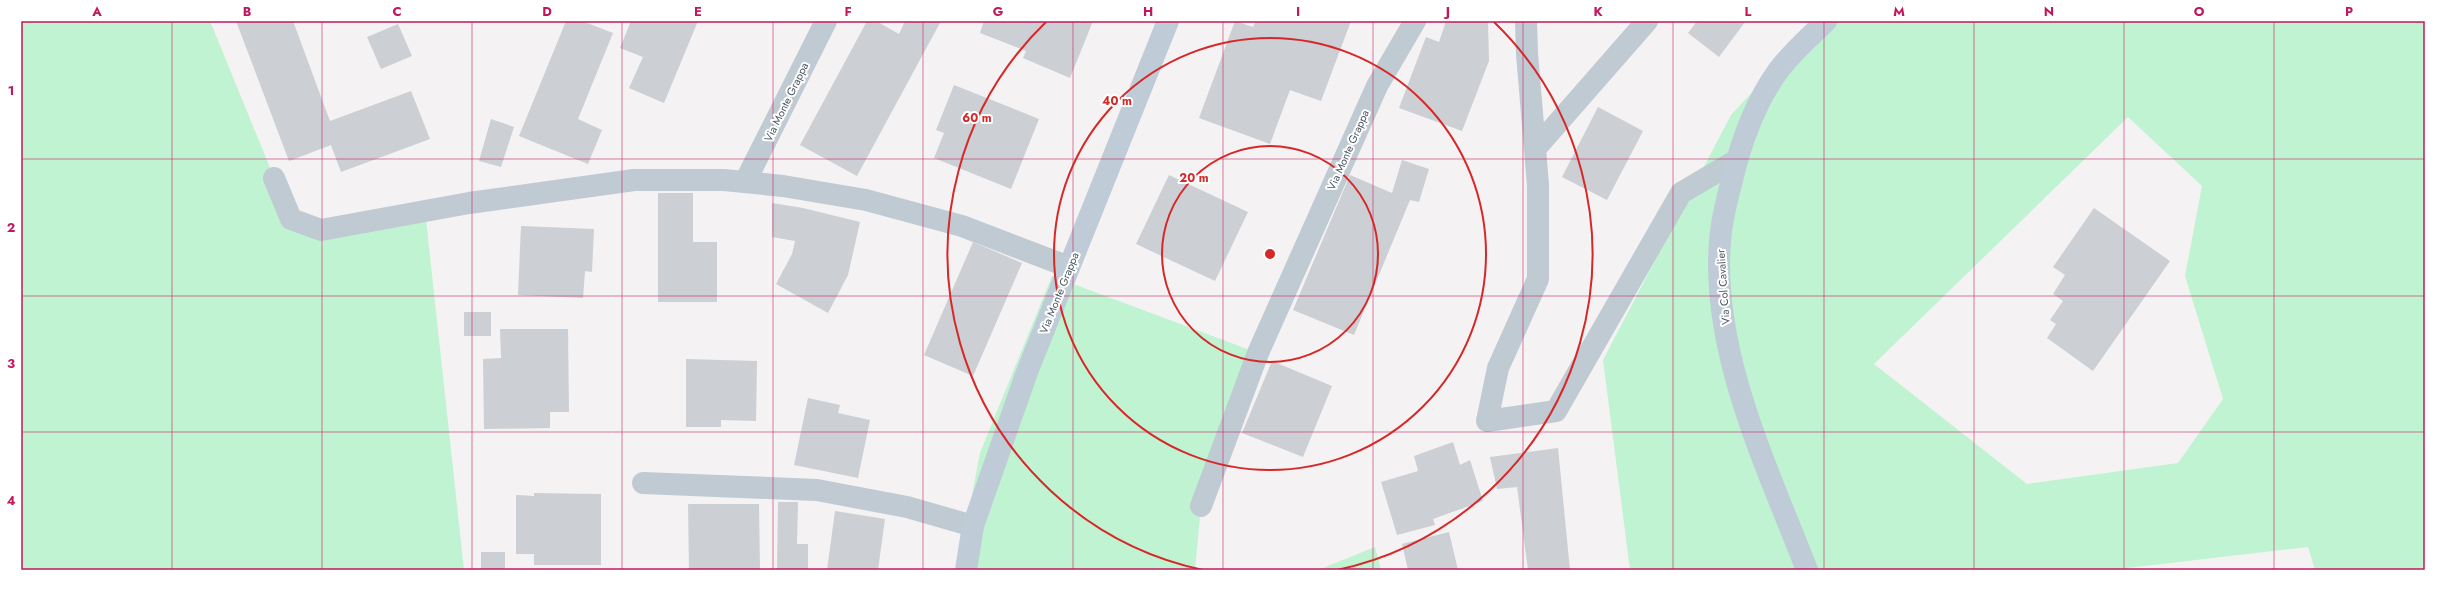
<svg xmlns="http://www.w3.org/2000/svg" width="2446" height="591" font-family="Jost,sans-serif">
<rect width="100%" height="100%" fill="#f4f2f2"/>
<path fill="#c0f3d1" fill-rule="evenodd" d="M21,21H210L291,219L321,230L425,210L464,570H21Z
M1818,21H2425V570H2315L2308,547L2110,570H1630L1603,360L1731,115ZM2128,117L2202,186L2185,276L2223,399L2178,463L2027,484L1874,364Z
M1052,276L1258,353L1201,506L1195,570H958L980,453Z
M1375,547L1381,570H1318Z"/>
<path fill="#cccfd4" d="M236,21H293L330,121L411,91L430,139L341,172L331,145L289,161Z
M566,21H582L613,33L578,119L602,130L588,164L519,136Z
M631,21H698L664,103L629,88L643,57L620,48Z
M867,21H876L899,34L905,21H941L857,176L800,145Z
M984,21H1093L1070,78L1023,58L1026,51L980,33Z
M1235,21L1253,27L1256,21H1351L1321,101L1290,90L1270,144L1199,118Z
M1446,21L1488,22L1489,61L1462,131L1399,108L1426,37L1439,42Z
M1697,21H1743L1745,22L1719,57L1688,33Z
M398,24L412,56L381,69L367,37Z
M954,85L1039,119L1011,189L934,158L944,133L936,130Z
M1598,107L1643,131L1607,200L1562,177Z
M491,119L514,127L501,167L479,161Z
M1402,160L1429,169L1419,202L1410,200L1354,335L1293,310L1350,175L1392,193Z
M1169,175L1248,212L1215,281L1136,244Z
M658,193H693V242H717V302H658Z
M772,203L803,208L860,222L848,275L828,313L776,284L792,254L795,241L772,237Z
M2094,208L2170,261L2093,371L2047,338L2056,324L2050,320L2063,301L2053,294L2065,275L2053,267Z
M521,226L594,229L592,272L585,271L583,298L518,295Z
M973,242L1022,263L973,376L924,355Z
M464,312H491V336H464Z
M500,329H568L569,412H550V428L484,429L483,359L501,358Z
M686,359L757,361L756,421L721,420V427H686Z
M1272,361L1332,386L1303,457L1242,433Z
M808,398L840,405L838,413L870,420L858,478L794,465Z
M1453,442L1460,465L1470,460L1483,501L1433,519L1435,525L1397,535L1381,482L1418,471L1414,456Z
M1558,448L1570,570H1528L1517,487L1497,489L1490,457Z
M534,493L601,494V565H534V554H516V495L534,496Z
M778,502H798L797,544H808V570H777Z
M688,504H759L760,570H689Z
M835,511L885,519L878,570H827Z
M1449,532L1458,570H1408L1402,544Z
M481,552H505V570H481Z"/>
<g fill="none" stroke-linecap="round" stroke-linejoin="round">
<path stroke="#bfcad2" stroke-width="22" d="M1526,21L1527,54L1538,185V279L1498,368L1487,421L1556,411L1681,193L1737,160
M1535,149L1647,21"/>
<path stroke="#bfcad2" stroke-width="22" d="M274,178L291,219L321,230L469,203L634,180H724L783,186L866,200L962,226L1069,267
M745,182L826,21
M643,483L817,490L907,507L973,526
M1201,506L1258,353L1377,86L1415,21"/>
<path stroke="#bfcbd6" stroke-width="22" d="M966,570L973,526L1027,372L1168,21
M1807,570C1768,469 1711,353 1720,242C1721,221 1727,200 1732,180C1741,142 1755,103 1778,71C1791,53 1810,37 1826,21"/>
</g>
<path fill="none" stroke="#c2185b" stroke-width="1" stroke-opacity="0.55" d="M172,21V570M322,21V570M472,21V570M622,21V570M773,21V570M923,21V570M1073,21V570M1223,21V570M1373,21V570M1523,21V570M1673,21V570M1824,21V570M1974,21V570M2124,21V570M2274,21V570M21,159H2425M21,296H2425M21,432H2425"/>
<g fill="none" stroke="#d62828" stroke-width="2">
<circle cx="1270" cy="254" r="108"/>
<circle cx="1270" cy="254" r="216"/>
<path d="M1203 570A323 323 0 0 1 1046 22M1494 22A323 323 0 0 1 1337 570"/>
</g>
<g text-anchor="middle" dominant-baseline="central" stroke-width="4" stroke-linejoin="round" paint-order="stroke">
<g font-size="11" fill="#485661" stroke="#fff">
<text transform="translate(786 102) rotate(-64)">Via Monte Grappa</text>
<text transform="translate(1348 150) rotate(-66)">Via Monte Grappa</text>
<text transform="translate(1723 287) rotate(-94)">Via Col Cavalier</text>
<text transform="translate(1059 293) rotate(-68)">Via Monte Grappa</text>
</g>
</g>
<circle cx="1270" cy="254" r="6" fill="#d62828" stroke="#fff" stroke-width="2"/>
<g font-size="12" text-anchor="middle" font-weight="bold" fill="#d62828" stroke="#fff" stroke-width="4" stroke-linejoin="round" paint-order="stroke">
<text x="1117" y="105">40 m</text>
<text x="977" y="122">60 m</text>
<text x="1194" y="182">20 m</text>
</g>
<rect width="2446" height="591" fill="none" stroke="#ffffff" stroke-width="44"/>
<rect x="22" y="22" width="2402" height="547" fill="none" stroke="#c2185b" stroke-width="1.5"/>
<g font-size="13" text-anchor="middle" font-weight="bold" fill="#c2185b">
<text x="97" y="16">A</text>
<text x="247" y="16">B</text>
<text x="397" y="16">C</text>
<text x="547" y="16">D</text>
<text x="698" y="16">E</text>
<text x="848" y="16">F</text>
<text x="998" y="16">G</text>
<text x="1148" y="16">H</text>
<text x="1298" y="16">I</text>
<text x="1448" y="16">J</text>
<text x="1598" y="16">K</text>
<text x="1748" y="16">L</text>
<text x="1899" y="16">M</text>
<text x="2049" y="16">N</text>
<text x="2199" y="16">O</text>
<text x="2349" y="16">P</text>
<text x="11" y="95">1</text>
<text x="11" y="232">2</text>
<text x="11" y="368">3</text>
<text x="11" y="505">4</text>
</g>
</svg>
